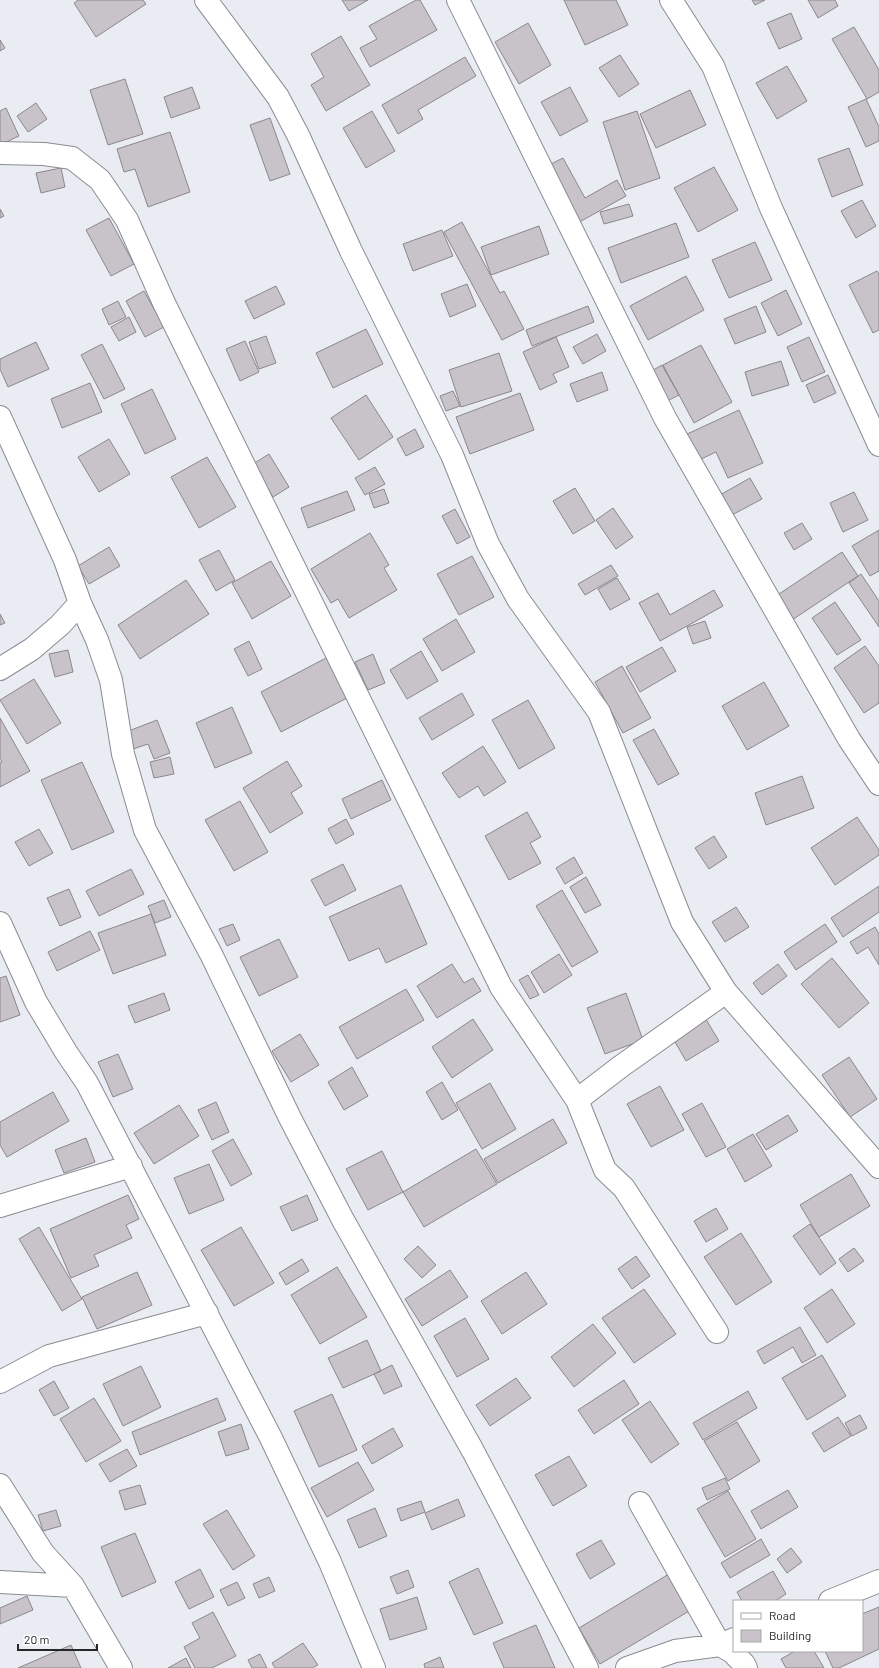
<svg xmlns="http://www.w3.org/2000/svg" width="879" height="1668" font-family="Barlow,sans-serif">
<rect width="100%" height="100%" fill="#eaecf3"/>
<path fill="#c7c3c9" stroke="#8b878c" d="M78,0H143L146,4L96,37L74,3Z
M342,0H368L349,11Z
M416,0H420L437,30L370,67L360,48L377,39L369,26Z
M564,0H616L628,25L585,45Z
M752,0H765L755,5Z
M808,0H835L838,6L818,18Z
M791,13L802,39L779,49L767,23Z
M528,23L551,65L519,84L495,42Z
M854,27L879,70V92L867,99L832,39Z
M341,36L370,85L326,111L311,85L324,77L311,54Z
M0,40L5,48L0,51Z
M620,55L639,84L619,97L599,68Z
M465,57L476,76L418,110L423,119L398,134L382,105Z
M787,66L807,101L777,119L756,83Z
M125,79L143,134L108,145L90,90Z
M192,87L200,108L171,118L164,97Z
M570,87L588,121L560,136L541,102Z
M690,90L706,125L656,148L640,114Z
M866,99L879,127V141L866,147L848,107Z
M36,103L47,119L28,132L17,116Z
M6,108L19,136L0,145V111Z
M372,111L395,151L366,168L343,128Z
M637,111L660,178L625,190L603,122Z
M270,118L290,174L270,181L250,125Z
M170,132L190,192L148,207L135,169L124,172L117,149Z
M849,148L863,185L832,197L818,159Z
M563,158L585,198L617,180L626,196L576,224L545,167Z
M714,167L738,210L698,232L674,188Z
M61,168L65,187L41,193L36,173Z
M862,200L876,226L856,238L841,211Z
M629,204L633,216L604,224L600,212Z
M0,209L4,216L0,218Z
M109,218L134,264L111,276L86,230Z
M462,222L500,293L504,291L524,329L502,340L444,232Z
M676,223L689,257L621,283L608,248Z
M539,226L549,254L491,275L481,247Z
M442,230L453,256L413,271L403,244Z
M755,242L772,280L729,298L712,260Z
M877,271L879,274V330L873,333L849,285Z
M686,276L704,310L648,340L630,306Z
M467,284L476,306L450,317L441,294Z
M276,286L285,304L254,319L245,301Z
M786,290L802,324L778,336L761,303Z
M144,291L164,327L145,337L126,301Z
M118,301L126,317L109,325L102,309Z
M588,306L594,322L532,346L526,330Z
M756,306L766,332L735,344L724,319Z
M129,317L136,332L119,341L111,327Z
M366,329L383,364L333,388L316,353Z
M597,334L606,351L583,364L573,347Z
M266,336L276,363L259,369L249,342Z
M556,337L569,367L553,374L557,382L540,390L523,352Z
M809,337L825,372L802,382L787,347Z
M245,341L259,372L240,381L226,349Z
M36,342L49,369L8,387L0,369V359Z
M102,344L125,389L104,399L81,355Z
M701,345L732,402L694,423L663,365Z
M499,353L512,391L461,407L449,370Z
M781,361L789,385L752,396L745,372Z
M662,365L679,395L665,402L648,373Z
M602,372L608,390L577,402L570,384Z
M828,375L836,393L814,403L806,385Z
M90,383L102,412L62,428L51,399Z
M152,389L176,439L145,454L121,404Z
M453,391L460,406L446,411L440,396Z
M520,393L534,430L470,454L456,417Z
M366,395L393,437L359,460L331,418Z
M739,410L763,463L728,478L716,452L697,461L685,435Z
M415,429L424,447L406,456L397,439Z
M109,439L130,474L99,492L78,457Z
M269,454L289,487L273,497L253,464Z
M207,457L236,507L199,528L171,477Z
M375,467L385,484L365,495L355,478Z
M750,478L762,499L732,515L720,495Z
M575,488L595,521L573,534L553,501Z
M384,489L389,503L374,508L369,494Z
M347,491L355,510L308,528L301,508Z
M854,492L868,520L843,532L830,503Z
M613,508L633,537L616,549L596,520Z
M455,509L470,537L457,544L442,516Z
M802,523L812,539L794,550L784,533Z
M879,530V571L870,576L852,546Z
M370,533L389,565L384,568L397,590L349,618L338,599L331,603L311,569Z
M109,547L120,566L89,584L78,566Z
M219,550L235,580L216,591L199,560Z
M842,552L858,576L792,620L776,596Z
M472,556L494,597L459,615L437,574Z
M271,561L291,596L252,619L232,583Z
M611,565L618,576L585,595L578,584Z
M861,574L879,601V627L849,583Z
M617,578L630,599L610,610L598,589Z
M186,580L209,614L140,659L118,625Z
M714,590L723,606L660,641L639,603L658,593L670,615Z
M835,602L861,640L837,655L812,618Z
M0,614L5,623L0,625Z
M456,619L475,652L442,671L423,639Z
M705,621L711,638L693,644L687,627Z
M249,641L262,669L248,676L234,649Z
M865,646L879,666V703L864,713L834,668Z
M662,647L676,671L640,692L626,667Z
M68,650L73,672L55,677L49,654Z
M421,651L438,681L407,699L390,670Z
M373,654L385,683L368,690L355,662Z
M328,657L349,697L281,732L261,692Z
M622,666L651,718L623,733L595,682Z
M34,679L61,723L27,744L0,700Z
M764,682L789,726L747,750L722,706Z
M462,693L474,715L432,740L419,718Z
M528,700L555,748L519,769L492,720Z
M232,707L252,753L215,768L196,723Z
M0,718L30,771L0,787V763L2,762L0,759Z
M157,720L170,753L154,759L148,744L133,749L126,732Z
M654,729L679,774L658,785L633,740Z
M483,746L506,782L484,796L478,786L459,798L442,773Z
M170,757L174,774L154,778L150,762Z
M287,761L302,786L291,793L303,813L270,833L243,788Z
M82,762L114,832L72,850L41,780Z
M802,776L814,808L766,825L755,793Z
M382,780L391,800L351,819L342,799Z
M240,801L268,852L234,871L205,820Z
M527,812L541,837L530,843L541,863L509,880L485,836Z
M857,817L879,850V855L835,885L811,848Z
M346,819L354,834L336,844L328,829Z
M39,829L53,853L29,866L15,842Z
M714,836L727,857L709,869L695,848Z
M574,857L583,873L565,884L556,868Z
M343,864L356,890L325,906L311,880Z
M131,869L144,894L99,916L86,891Z
M586,877L601,905L585,913L570,887Z
M401,885L427,944L386,963L379,948L349,961L329,917Z
M879,886V912L843,937L831,918Z
M69,889L81,917L60,926L47,898Z
M562,890L598,952L572,967L536,906Z
M164,900L171,917L155,923L148,906Z
M736,907L749,927L725,942L712,922Z
M151,914L166,955L113,974L98,933Z
M233,924L240,940L227,946L219,929Z
M825,924L837,942L796,970L784,952Z
M875,927L879,934V965L868,947L857,954L850,942Z
M90,931L100,950L57,971L48,952Z
M279,939L298,977L259,996L240,957Z
M559,954L572,975L544,993L531,972Z
M832,958L869,1003L839,1028L801,984Z
M452,964L464,983L473,978L481,991L437,1018L417,986Z
M778,964L787,976L762,995L753,983Z
M528,975L539,995L530,999L519,980Z
M6,976L20,1015L0,1022V978Z
M406,989L424,1020L357,1059L339,1027Z
M164,993L170,1010L135,1023L128,1006Z
M626,993L643,1040L605,1054L587,1008Z
M704,1016L719,1041L686,1061L671,1035Z
M473,1019L493,1050L452,1078L432,1047Z
M300,1034L319,1065L291,1082L272,1051Z
M118,1054L133,1089L113,1097L98,1062Z
M849,1057L877,1099L850,1117L822,1075Z
M352,1067L368,1096L344,1110L328,1082Z
M442,1082L458,1110L442,1120L426,1092Z
M490,1083L516,1129L482,1149L456,1103Z
M660,1086L684,1130L651,1147L627,1104Z
M53,1092L69,1121L7,1157L0,1145V1122Z
M216,1102L229,1132L212,1140L198,1110Z
M702,1103L726,1147L706,1157L682,1114Z
M179,1105L199,1136L154,1164L134,1133Z
M788,1115L798,1131L766,1150L756,1134Z
M553,1119L567,1143L498,1183L484,1159Z
M753,1134L772,1166L745,1182L727,1149Z
M86,1138L95,1162L64,1173L55,1150Z
M233,1139L252,1174L231,1186L212,1151Z
M476,1149L497,1184L424,1227L403,1192Z
M382,1151L403,1192L368,1210L346,1169Z
M209,1164L224,1200L189,1214L174,1178Z
M851,1174L870,1206L819,1237L800,1205Z
M128,1195L139,1219L126,1225L132,1238L94,1255L99,1266L71,1278L50,1229Z
M307,1195L318,1220L292,1231L280,1207Z
M716,1208L728,1229L706,1242L694,1221Z
M810,1224L836,1263L820,1275L793,1236Z
M39,1227L82,1299L62,1311L19,1239Z
M241,1227L274,1283L234,1306L201,1250Z
M741,1233L772,1282L736,1305L704,1257Z
M418,1246L436,1265L422,1278L404,1259Z
M854,1248L864,1261L848,1272L839,1259Z
M636,1256L650,1276L632,1289L618,1269Z
M302,1259L309,1271L286,1285L279,1273Z
M337,1267L367,1317L320,1344L291,1295Z
M450,1270L468,1297L422,1326L405,1299Z
M137,1272L152,1305L97,1329L82,1297Z
M526,1272L547,1304L502,1334L481,1301Z
M644,1289L676,1334L634,1363L602,1318Z
M832,1289L855,1324L827,1343L804,1308Z
M465,1318L489,1359L457,1377L434,1336Z
M593,1324L616,1353L574,1387L551,1357Z
M800,1327L816,1355L802,1363L793,1347L764,1364L757,1351Z
M367,1340L381,1371L343,1388L328,1358Z
M822,1355L846,1396L807,1420L782,1378Z
M392,1365L402,1386L384,1394L374,1374Z
M141,1366L161,1407L123,1426L103,1384Z
M516,1378L531,1398L490,1426L476,1405Z
M624,1380L639,1404L594,1434L578,1410Z
M54,1381L69,1408L54,1416L39,1390Z
M748,1391L757,1408L703,1440L693,1423Z
M332,1394L357,1450L319,1467L294,1411Z
M94,1398L121,1441L86,1462L60,1419Z
M217,1398L226,1420L140,1455L132,1432Z
M650,1401L679,1444L651,1463L622,1420Z
M860,1415L867,1428L852,1436L845,1423Z
M838,1417L851,1436L824,1452L812,1433Z
M737,1422L760,1461L728,1481L704,1441Z
M241,1424L249,1449L226,1456L218,1432Z
M393,1428L403,1446L372,1464L362,1446Z
M127,1449L137,1466L110,1482L99,1464Z
M569,1456L587,1486L553,1506L535,1475Z
M358,1462L374,1490L327,1517L311,1488Z
M725,1478L730,1489L707,1500L702,1488Z
M140,1485L146,1504L125,1510L119,1491Z
M788,1490L798,1507L761,1529L751,1511Z
M728,1491L756,1539L725,1557L697,1509Z
M458,1499L465,1516L432,1530L425,1513Z
M421,1501L425,1512L401,1521L397,1509Z
M375,1508L387,1536L359,1548L347,1520Z
M56,1510L61,1526L43,1531L38,1515Z
M227,1510L255,1556L233,1570L203,1524Z
M135,1533L156,1582L122,1597L101,1547Z
M761,1539L770,1555L730,1578L721,1563Z
M601,1540L615,1564L590,1579L576,1554Z
M791,1548L802,1562L787,1573L777,1559Z
M478,1568L503,1623L474,1635L449,1582Z
M200,1569L214,1597L189,1609L175,1582Z
M408,1570L414,1587L397,1594L390,1577Z
M674,1571L696,1607L600,1664L579,1628Z
M773,1571L786,1594L775,1601H742L737,1592Z
M269,1577L275,1591L259,1598L253,1584Z
M237,1582L245,1598L228,1606L220,1590Z
M27,1596L33,1610L0,1624V1608Z
M417,1597L427,1629L390,1640L380,1609Z
M879,1607V1649L839,1668H833L825,1651H862V1614Z
M213,1612L236,1656L212,1668H195L184,1647L200,1638L192,1623Z
M536,1625L555,1668H504L493,1643Z
M303,1643L318,1665L312,1668H275L272,1663Z
M71,1645L81,1668H18Z
M795,1651H814L824,1668H786L781,1659Z
M260,1654L267,1668H252L248,1660Z
M440,1657L444,1668H425L424,1664Z
M186,1658L191,1668H168Z"/>
<g fill="none" stroke-linecap="round" stroke-linejoin="round">
<defs>
<path id="minor" d="M206,0L278,97L298,135L351,251L452,455L488,544L518,599L599,712L682,922L726,992L879,1167
M458,0L665,418L849,739L879,784
M671,0L713,66L771,208L879,445
M0,153L44,154L72,158L100,180L127,220L164,303L501,987L577,1100L605,1170L624,1188L717,1332
M0,417L65,560L80,603L97,640L111,680L123,754L145,830L211,954L290,1118L343,1220L473,1451L587,1668
M0,669L32,649L60,625L80,603
M0,923L36,1002L66,1052L87,1083L271,1438L330,1562L374,1668
M577,1100L620,1067L726,992
M0,1206L131,1166
M0,1382L49,1356L207,1313
M0,1485L43,1553L73,1586L121,1668
M640,1503L720,1645L734,1639
M0,1582L73,1586
M830,1601L879,1581
M627,1668L675,1651L720,1645L732,1652L744,1664L746,1668"/>
</defs>
<use href="#minor" stroke="#8a8c92" stroke-width="24"/>
<use href="#minor" stroke="#fff" stroke-width="22"/>
</g>
<rect x="733" y="1600" width="130" height="52" fill="#ffffff" stroke="#a8a8a9"/>
<rect x="741" y="1613" width="20" height="6" fill="#ffffff" stroke="#a8a8a9"/>
<text x="769" y="1620" font-size="12" fill="#262629">Road</text>
<rect x="741" y="1630" width="20" height="12" fill="#c7c3c9" stroke="#a8a8a9"/>
<text x="769" y="1640" font-size="12" fill="#262629">Building</text>
<path d="M18 1644v6h79v-6" fill="none" stroke="#262629" stroke-width="2"/>
<text x="24" y="1644" font-size="12" fill="#262629" stroke="#ffffff" stroke-width="3" paint-order="stroke">20 m</text>
</svg>
